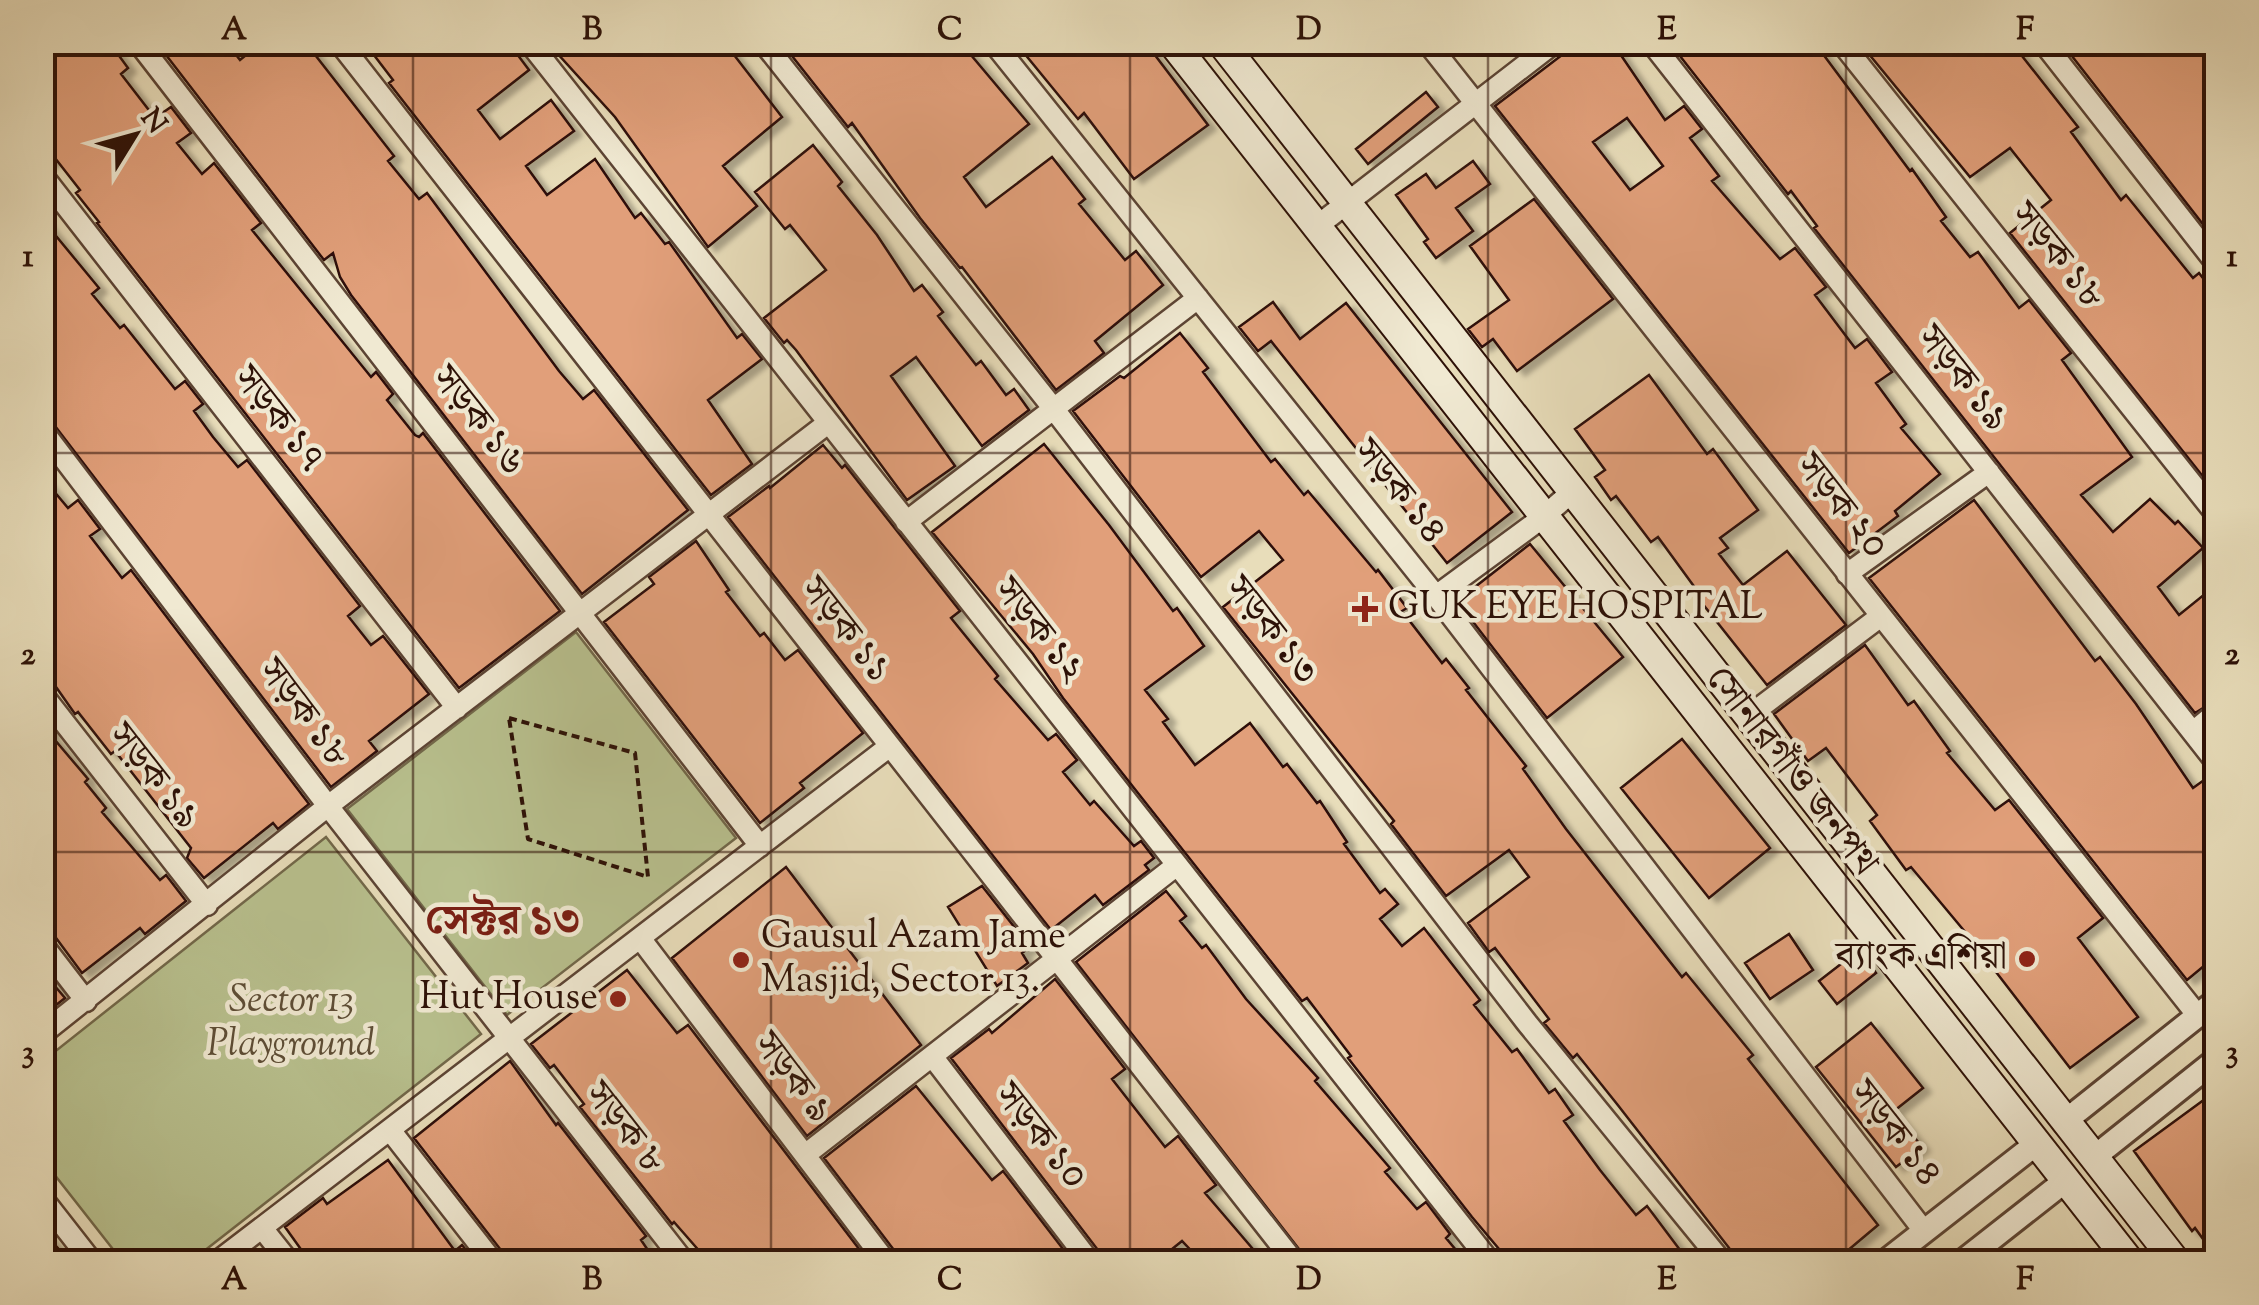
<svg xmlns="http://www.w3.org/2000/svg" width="2259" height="1305" font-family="'Sorts Mill Goudy','Noto Serif Bengali',serif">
<defs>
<filter id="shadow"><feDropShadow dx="8" dy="4.5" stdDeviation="2.5" flood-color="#0004"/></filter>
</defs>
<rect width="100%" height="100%" fill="#e8ddba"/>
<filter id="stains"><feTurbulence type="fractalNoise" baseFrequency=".002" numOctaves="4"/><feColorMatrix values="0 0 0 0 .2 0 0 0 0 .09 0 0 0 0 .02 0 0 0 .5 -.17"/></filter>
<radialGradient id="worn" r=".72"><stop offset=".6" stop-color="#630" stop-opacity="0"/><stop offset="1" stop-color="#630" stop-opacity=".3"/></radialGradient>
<path fill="#b8c08e" stroke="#72684a" stroke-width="2.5" d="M576,632L736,838L507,1015L347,809Z
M326,837L481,1034L190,1262H123L43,1160V1061Z"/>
<path fill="#e19f7a" stroke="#2d1107" stroke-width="2.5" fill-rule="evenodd" filter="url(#shadow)" d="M60,42H109L128,68L121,74L155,118L171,107L191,133L177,143L202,174L214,163L261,223L252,230L371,377L376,372L393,394L387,400L415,435L419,437L423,433L560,611L459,688L97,223L99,222L76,193L80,190L55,158L49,163L42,162V56Z
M156,42H226L240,60L262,42H305L394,156L388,161L419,199L427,193L559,371L583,399L594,390L688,510L582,594L351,295L340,277L333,253L324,260Z
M364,42H423L431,52L449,42H508L529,70L478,110L500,139L551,100L574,131L526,166L547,195L595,159L635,218L641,213L665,244L669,242L737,338L742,334L762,359L708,400L752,464L711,495L389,83L393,80Z
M547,42H724L782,117L723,166L757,206L708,247L615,117Z
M781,42H856L865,54L879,42H960L1029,124L964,177L986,207L1052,157L1085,199L1079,204L1125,260L1136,251L1163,285L1095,341L1104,353L1056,390L962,267L960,268L920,218L852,123L848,127Z
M1015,42H1145L1208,125L1134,179L1084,113L1078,119Z
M1579,42H1612L1665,120L1684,106L1702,129L1690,138L1719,176L1712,181L1780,259L1795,248L1826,287L1815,295L1855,348L1867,339L1892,372L1876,383L1906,424L1901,428L1940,474L1895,511L1898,516L1849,553L1495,106ZM1627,118L1663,166L1630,190L1593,142Z
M1669,42H1814L1910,171L1912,169L1946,217L1941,221L1970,257L1978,252L2019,308L2029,300L2071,353L2062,360L2132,457L2081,495L2113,532L2150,499L2175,524L2178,521L2203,548L2158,587L2179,615L2216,585V700L2195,713L1814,228L1817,226L1791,191L1788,194Z
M1859,42H1923L1930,52L1942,42H2011L2078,127L2071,132L2121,200L2126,195L2193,278L2199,273L2216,295V493L2010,233L2051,200L2010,148L1970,177Z
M2061,42H2202L2216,62V241Z
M1426,92L1438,107L1368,164L1356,149Z
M813,145L842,182L838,186L877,235L914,291L922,285L943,312L938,316L976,365L981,361L1006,395L1014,389L1029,410L982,446L916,357L891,376L955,466L907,500L796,350L787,340L784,343L764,318L826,270L790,225L785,229L755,192Z
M1473,161L1490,184L1456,208L1473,231L1436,258L1424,242L1428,239L1396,195L1426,174L1436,188Z
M1534,199L1613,299L1517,371L1493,339L1482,347L1468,329L1509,300L1470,246Z
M42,219L99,288L92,294L120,328L124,325L175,389L185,381L203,404L194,411L213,437L238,467L247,460L360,606L348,616L371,645L383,636L429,694L369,741L377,751L331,787L42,409Z
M1273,302L1300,339L1346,303L1512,512L1447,563L1271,341L1258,351L1239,327Z
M1180,333L1208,368L1203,372L1271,462L1275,459L1304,495L1308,491L1376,572L1378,570L1407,608L1402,611L1442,663L1446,659L1469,688L1466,690L1526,766L1523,769L1566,829L1682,977L1686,973L1753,1055L1748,1059L1878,1225L1834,1262H1735L1733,1253L1617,1104L1577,1054L1573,1058L1544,1023L1549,1019L1495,948L1489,952L1468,923L1529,877L1509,850L1446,896L1391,824L1394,821L1223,607L1283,560L1259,531L1201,577L1073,411L1120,376L1124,378Z
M1649,375L1707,454L1713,449L1758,510L1720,538L1728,548L1719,554L1743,585L1787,551L1846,625L1767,685L1698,598L1701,596L1658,537L1651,542L1616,496L1611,500L1595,477L1605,470L1575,429Z
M1044,444L1109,525L1173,611L1177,608L1204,646L1145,690L1168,719L1163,722L1195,765L1250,723L1283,767L1287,764L1317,803L1320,801L1347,842L1344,844L1380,893L1385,889L1398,904L1380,919L1402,946L1424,928L1480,1000L1474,1005L1512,1052L1517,1049L1549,1093L1555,1089L1573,1115L1564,1121L1600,1170L1636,1215L1647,1206L1689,1262H1510L1472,1217L1348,1058L1351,1056L1307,998L1302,1001L1063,698L1033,654L932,532Z
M823,445L842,468L845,465L960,611L951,618L998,676L995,679L1048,740L1056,734L1077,760L1063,772L1090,805L1094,801L1134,846L1141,841L1154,858L1145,865L1149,870L1103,905L1095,895L1051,930L728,517L769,486L770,488Z
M42,477L68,508L78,500L100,529L90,536L122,578L131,570L309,804L278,829L273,823L204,878L187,858L191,848L115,751L111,754L78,712L75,714L42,667Z
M1974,500L2095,661L2100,657L2136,704L2193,788L2211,775L2216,776V956L2187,980L1869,578Z
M696,541L729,590L726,592L760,636L764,633L785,660L798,650L863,733L800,783L804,788L760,823L604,622L654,584L649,577Z
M1530,544L1623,657L1547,718L1457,601Z
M1865,645L1908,705L1914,701L1950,751L1947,753L1995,810L2009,800L2103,918L2078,938L2138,1017L2070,1068L1966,933L1911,867L1906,870L1870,821L1877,815L1826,748L1808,761L1774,714Z
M42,717L53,730L49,733L88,779L85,782L106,808L102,812L160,880L166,875L186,901L145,934L140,928L82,973L42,919Z
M1682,739L1770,848L1709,898L1621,788Z
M786,867L921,1045L807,1136L672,958Z
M982,886L1030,947L1022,953L1028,963L997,986L948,907Z
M1166,891L1186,916L1180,921L1202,948L1206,945L1246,999L1318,1078L1315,1081L1390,1168L1385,1172L1417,1209L1426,1202L1450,1234L1446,1238L1466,1262H1309L1076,962Z
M1789,934L1813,970L1770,999L1745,963Z
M1859,950L1876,973L1837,1004L1819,981Z
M627,970L677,1033L688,1025L869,1262H709L674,1222L672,1224L580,1107L584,1104L554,1065L550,1068L531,1044Z
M42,971L65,998L42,1016Z
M1055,979L1125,1069L1112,1079L1165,1147L1178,1136L1216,1185L1205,1193L1264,1262H1202L1182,1241L1156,1262H1103L1101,1254L951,1058L989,1029L992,1033Z
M1871,1023L1923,1088L1894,1111L1922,1147L1896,1167L1816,1067Z
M510,1061L556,1125L558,1123L646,1236L641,1240L656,1262H506L504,1254L414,1138Z
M916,1086L992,1180L1003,1171L1073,1262H899L897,1254L824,1158Z
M2216,1091V1257L2195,1228L2192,1231L2134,1151Z
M388,1160L455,1251L462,1245L476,1262H310L285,1227L323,1198L327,1204Z
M42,1230L70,1262H42Z"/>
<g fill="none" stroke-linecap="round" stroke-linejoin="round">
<defs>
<path id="minor" d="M138,42L760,846
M339,42L1294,1262
M529,42L1490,1262
M763,42L1053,408L1527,1023L1722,1262
M993,42L1436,596L1924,1231
M1427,42L2198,1016
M1651,42L2216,762
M1841,42L2216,514
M2043,42L2216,263
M42,175L457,708
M1316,227L1555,42
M42,430L328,806L684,1262
M906,522L1198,298
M1847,574L1989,472
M1436,596L1542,518L1573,491
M42,694L207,905
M1750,715L1881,616
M2193,732L2216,713
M640,938L886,1262
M42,944L86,1001
M42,1034L328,806L828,423
M932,1056L1090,1262
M390,1130L493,1262
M805,1155L1177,865
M42,1198L92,1262
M262,1228L289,1262
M217,1262L890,746"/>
<path id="tertiary" d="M2064,1122L2216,1001
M2093,1158L2216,1060
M1885,1262L2036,1144
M1962,1262L2065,1181"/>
<path id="secondary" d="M1172,42L2130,1262
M1221,42L2176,1262"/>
</defs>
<use href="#minor" stroke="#5c4434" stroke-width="25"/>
<use href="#tertiary" stroke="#5c4434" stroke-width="28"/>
<use href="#secondary" stroke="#2d1107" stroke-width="32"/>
<path stroke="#2d1107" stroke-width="4" stroke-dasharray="8 5" stroke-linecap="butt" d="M509,718L635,753L648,877L528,839Z"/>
<use href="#minor" stroke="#f0e9d2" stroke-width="20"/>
<use href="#tertiary" stroke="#f0e9d2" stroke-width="22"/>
<use href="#secondary" stroke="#f0e9d2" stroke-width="28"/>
</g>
<path fill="none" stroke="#2d1107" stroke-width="2.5" stroke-opacity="0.55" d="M413,42V1262M771,42V1262M1130,42V1262M1488,42V1262M1846,42V1262M42,453H2216M42,852H2216"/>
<g fill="#8f2418" stroke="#f0e9d2" stroke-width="4">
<path d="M1360 594h10v10h10v10h-10v10h-10v-10h-10v-10h10z"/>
<circle cx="2027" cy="959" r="10"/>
<circle cx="741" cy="960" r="10"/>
<circle cx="618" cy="999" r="10"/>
</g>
<g text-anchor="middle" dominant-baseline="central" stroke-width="9" stroke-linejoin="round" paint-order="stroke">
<g font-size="38" fill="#2d1107" stroke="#f0e9d2">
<text transform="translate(2056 257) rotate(51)">সড়ক ১৮</text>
<text transform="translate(1961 380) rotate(52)">সড়ক ১৯</text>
<text transform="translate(277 420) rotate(52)">সড়ক ১৭</text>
<text transform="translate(477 422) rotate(52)">সড়ক ১৬</text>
<text transform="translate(1398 493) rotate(51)">সড়ক ১৪</text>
<text transform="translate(1840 508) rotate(52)">সড়ক ২০</text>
<text transform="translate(844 631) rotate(52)">সড়ক ১১</text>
<text transform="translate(1037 631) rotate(52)">সড়ক ১২</text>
<text transform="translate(1270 632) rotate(52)">সড়ক ১৩</text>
<text transform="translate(302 714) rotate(53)">সড়ক ১৮</text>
<text transform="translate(1790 772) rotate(52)">সোনারগাঁও জনপথ</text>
<text transform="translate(152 778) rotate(52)">সড়ক ১৯</text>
<text transform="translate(791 1079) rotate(53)">সড়ক ৯</text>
<text transform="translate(623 1129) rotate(52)">সড়ক ৮</text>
<text transform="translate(1894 1135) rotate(52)">সড়ক ১৪</text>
<text transform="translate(1039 1138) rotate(52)">সড়ক ১০</text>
</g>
<g font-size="38" fill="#2d1107" stroke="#f0e9d2" text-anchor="start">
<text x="1388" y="609">GUK EYE HOSPITAL</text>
<text x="761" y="938">Gausul Azam Jame<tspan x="761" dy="44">Masjid, Sector 13.</tspan></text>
<text x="2007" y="959" text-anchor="end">ব্যাংক এশিয়া</text>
<text x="598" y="999" text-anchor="end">Hut House</text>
</g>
<g font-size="38" font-style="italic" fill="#5e4e36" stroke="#f0e9d2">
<text x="291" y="1002">Sector 13<tspan x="291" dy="44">Playground</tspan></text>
</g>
<g font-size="42" font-weight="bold" fill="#7a1f14" stroke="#f0e9d2">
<text x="503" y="923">সেক্টর ১৩</text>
</g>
</g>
<rect width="2259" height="1305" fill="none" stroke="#e8ddba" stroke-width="110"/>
<g transform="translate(135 135) rotate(53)" stroke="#f0e9d2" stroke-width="8" paint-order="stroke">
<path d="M0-8L18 38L0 25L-18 38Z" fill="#2d1107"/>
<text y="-15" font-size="28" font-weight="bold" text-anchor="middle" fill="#2d1107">N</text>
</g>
<rect x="55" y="55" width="2149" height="1195" fill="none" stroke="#2d1107" stroke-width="4"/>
<g font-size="32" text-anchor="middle" font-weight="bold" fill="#2d1107">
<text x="234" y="39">A</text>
<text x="592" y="39">B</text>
<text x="950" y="39">C</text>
<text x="1309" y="39">D</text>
<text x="1667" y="39">E</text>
<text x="2025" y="39">F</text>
<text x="28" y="266">1</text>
<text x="2232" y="266">1</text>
<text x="28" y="664">2</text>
<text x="2232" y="664">2</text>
<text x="28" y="1062">3</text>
<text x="2232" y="1062">3</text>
<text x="234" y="1289">A</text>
<text x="592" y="1289">B</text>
<text x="950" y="1289">C</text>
<text x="1309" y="1289">D</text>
<text x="1667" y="1289">E</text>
<text x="2025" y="1289">F</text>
</g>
<rect width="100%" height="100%" filter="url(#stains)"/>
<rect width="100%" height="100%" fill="url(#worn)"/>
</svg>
